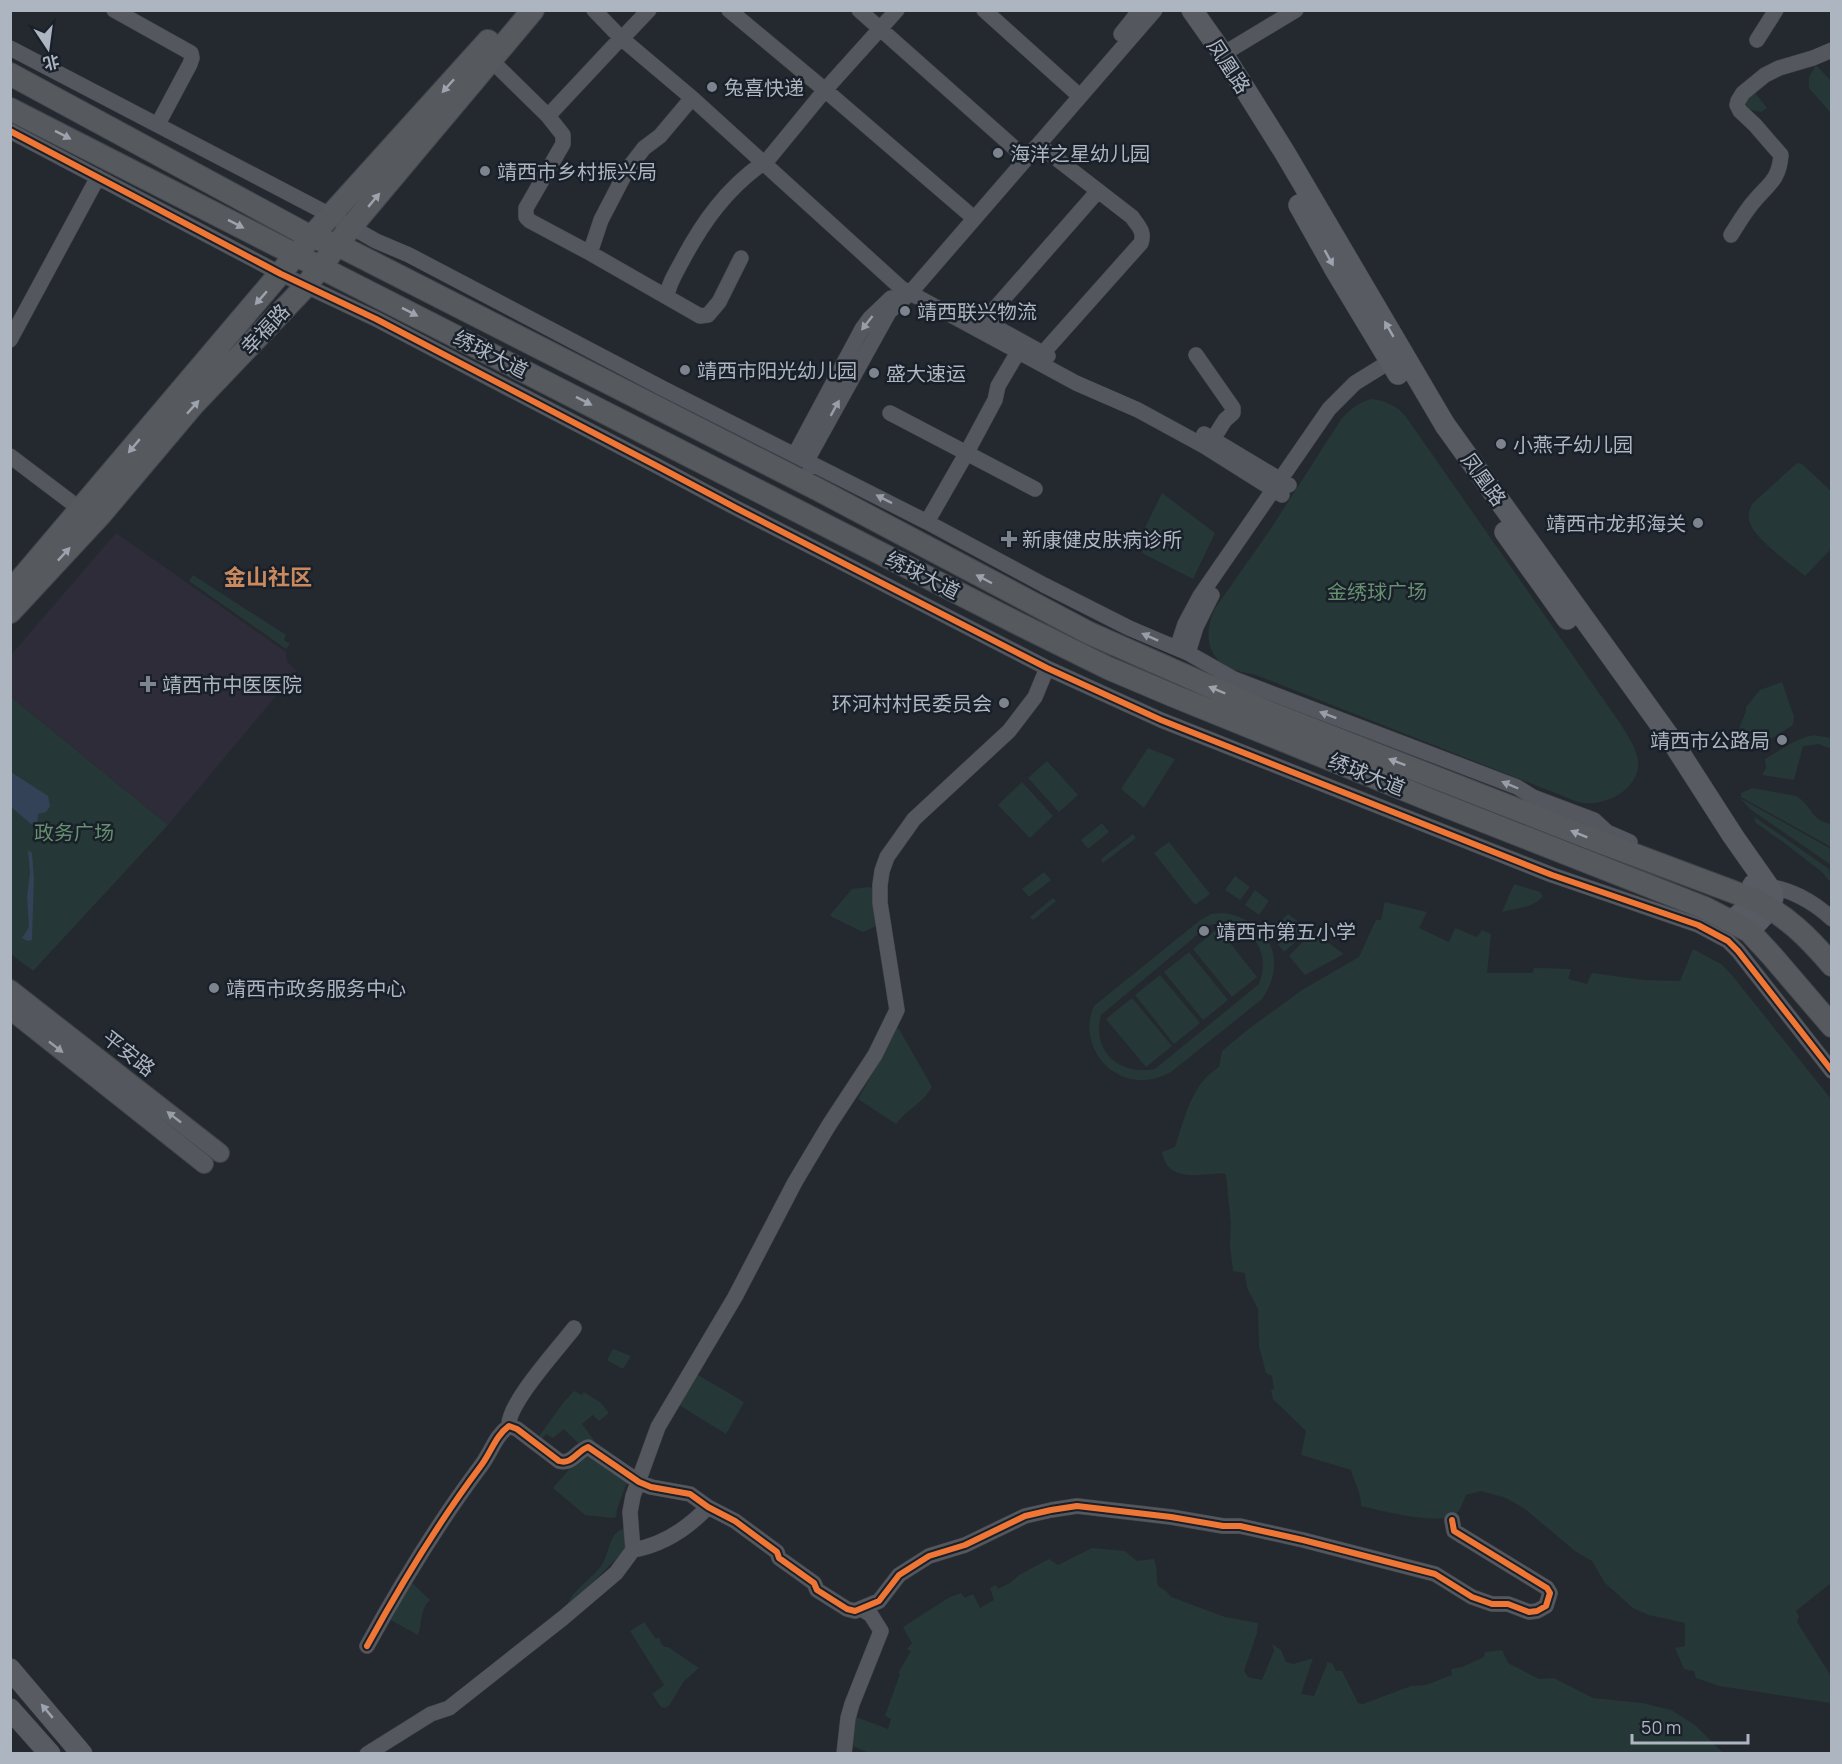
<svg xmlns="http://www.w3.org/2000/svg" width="1842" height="1764" font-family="Manrope,'Noto Sans SC',sans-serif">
<rect width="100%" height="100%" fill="#24292f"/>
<path fill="#2d2c38" d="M116,533L286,652L287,662L297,671L168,825L11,697V655Z"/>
<path fill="#263737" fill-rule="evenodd" d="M1816,65L1831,81V113L1809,88V77Z
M1753,90L1767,108L1761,112L1747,109C1743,101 1749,96 1753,90Z
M1372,399C1387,401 1397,406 1406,417L1620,723C1627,735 1640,752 1638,767C1635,793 1600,808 1578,802L1256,675C1246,673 1236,671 1227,667C1204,654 1205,627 1216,607L1270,530L1342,418C1352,408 1359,402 1372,399Z
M1797,463L1802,464L1831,491V549L1805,576C1792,565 1754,538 1750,523C1747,516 1749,511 1752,504Z
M1162,493L1215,533L1193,579L1142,553L1148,540L1141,536Z
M193,575L286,635L284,640L290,644L286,649L189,581Z
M1782,682L1794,717L1793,725C1773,737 1755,755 1732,746L1746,711V707L1760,690Z
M11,697L168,825L33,971L11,954Z
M1814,735L1831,738V749L1819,744L1803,746L1794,780L1762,775L1766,768L1765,759C1781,750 1796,738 1814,735Z
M1148,748L1175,759L1144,808L1121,789Z
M1047,761L1078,795L1059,812L1028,778Z
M1022,782L1053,816L1030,838L998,805Z
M1752,788L1796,796C1812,805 1811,821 1831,824V847L1741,797V793Z
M1740,798L1831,849V865L1750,809Z
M1756,818L1829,869L1831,883L1822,872L1787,845L1756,823L1754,819Z
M1102,823L1109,832L1088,849L1081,840Z
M1133,834L1136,838L1103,863L1101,859Z
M1169,842L1210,894L1195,905L1154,853Z
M1044,872L1051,880L1029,897L1022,889Z
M1235,876L1250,887L1240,900L1225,890Z
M1514,884L1540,892L1543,896C1534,908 1516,908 1502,912Z
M868,887L872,888L874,893L879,925L863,932L832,917L830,915L852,889Z
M1255,890L1269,901L1259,915L1245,905Z
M1053,898L1056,901L1033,920L1030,917Z
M1385,902L1427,912L1419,928L1449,942L1455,928L1477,937L1482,930L1491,934L1487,973H1533L1534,968L1571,969L1568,979L1587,984L1592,973L1643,980L1680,981L1693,949L1721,964L1731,974L1831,1099V1583L1796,1611L1799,1617L1797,1622L1831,1676V1703L1719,1686L1696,1678L1694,1671L1684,1669L1675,1648L1685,1646V1623L1649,1615L1633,1608L1605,1583L1592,1561L1575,1551L1525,1509L1506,1498L1481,1491L1466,1495C1464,1500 1461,1508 1458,1512C1444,1528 1380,1510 1361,1506C1362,1495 1354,1482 1351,1470L1301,1455L1306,1431L1273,1399L1271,1390L1274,1389L1272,1376L1266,1373L1259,1346L1258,1309L1247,1288L1245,1273L1233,1271L1230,1246L1231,1223L1226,1175L1223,1173C1207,1174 1179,1180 1168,1166C1165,1163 1163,1156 1162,1152L1175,1147C1185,1118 1191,1084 1219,1067L1222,1051L1246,1031L1302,990L1359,957L1376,920H1381Z
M1223,913C1269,919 1289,961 1262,999L1171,1072C1162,1076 1154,1080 1144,1080C1106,1082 1078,1041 1094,1006L1199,921L1211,914ZM1215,924C1251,924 1272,950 1259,984L1155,1069C1120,1076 1091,1052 1101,1015L1209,925Z
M1288,914L1309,930L1284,952L1269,933Z
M1218,928L1257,977L1232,997L1193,949Z
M1311,933L1316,934L1344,954L1305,975L1289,956Z
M1189,952L1228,1000L1203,1020L1164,972Z
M1160,975L1200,1023L1174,1044L1135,995Z
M1132,998L1172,1046L1146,1067L1106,1019Z
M895,1027L899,1029L932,1087C924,1102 906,1110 896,1124L858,1099L882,1057Z
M613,1349L631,1356L623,1369L607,1360Z
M698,1375L744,1402L726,1434L679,1405Z
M574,1391L582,1395L584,1392L601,1403L609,1413L599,1421L593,1415L582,1424L596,1443L590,1441L580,1445L564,1429L553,1438L546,1434L540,1441L537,1439L563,1403Z
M587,1455L629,1483L626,1485L617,1509L616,1517L612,1518L585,1515L553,1488L579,1458Z
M626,1528L627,1544L623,1552L571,1604L568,1603C576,1586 596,1577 604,1561C611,1547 609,1532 626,1528Z
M1092,1548L1125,1551L1137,1561L1154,1559C1158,1569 1156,1577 1158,1586L1166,1591L1171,1597L1225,1617L1258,1623L1257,1633L1244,1671L1248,1677L1262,1680L1274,1651L1272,1644L1281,1650L1286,1662L1294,1664L1313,1658L1301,1694L1314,1696L1327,1664L1326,1662L1332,1663L1336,1671H1342L1358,1703L1363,1704L1411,1686L1426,1685L1452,1675L1451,1669L1462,1667L1484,1657L1485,1652L1502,1650L1508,1663L1539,1679L1554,1678L1593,1698L1642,1703L1671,1710L1695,1725L1723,1753L871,1754L848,1744L851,1715L888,1729L891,1719L885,1716L900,1674L898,1673L911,1651L907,1649L912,1643L903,1627L950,1597L961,1593L965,1598L973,1594L980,1608L994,1600L990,1588L996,1585L998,1589L1010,1583L1019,1575L1049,1559L1058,1565Z
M410,1581L430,1600C419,1611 423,1621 418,1635L387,1618Z
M644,1622L656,1639L659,1637C660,1642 662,1648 668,1647L699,1668L684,1681L669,1706L665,1708L661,1707L652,1694L664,1685L630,1631Z"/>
<path fill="#334256" d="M11,772L48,796L50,806L46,812L38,814L37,829L11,807Z
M28,850L32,853L34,878L32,940L27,941L22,938L29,927L27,897L30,872Z"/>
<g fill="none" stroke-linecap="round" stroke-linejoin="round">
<defs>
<path id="minor" d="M114,10L191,53L192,58L190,64L158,124
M594,10L621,38L692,98L901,288L1076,383L1138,410L1204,446L1282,495
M729,10L825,90L968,213
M859,10L1020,153
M984,10L1074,91
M628,32L649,10
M1121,34L1140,10
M1757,40L1776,10
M10,48L332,216L376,241L409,255L664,389L927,522L1044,585L1129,628L1188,653L1234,679L1517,787L1533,797L1594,820L1607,832L1630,842
M1223,54L1296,10
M491,60L548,116L563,135V144L526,208V217L530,221L590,253L700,316L708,315L719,302L741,258
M548,116L621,38
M10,131L281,274L376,319L657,466L736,508L1047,668L1161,720L1552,875L1698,925L1728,941L1738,951L1832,1071
M1039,145L1132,217C1138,226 1145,231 1141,243L1043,353
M770,157L825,90L897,10
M1731,235C1739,222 1746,210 1756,199C1770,183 1779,179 1781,155L1755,125L1740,111L1737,105L1738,101L1743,93L1765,75L1779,68L1813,58L1832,50
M590,253L601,220L627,170L644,148L660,136L692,98
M667,297C668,285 675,274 681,263C702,223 726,189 763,163
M984,321L1098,191
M990,324L1048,356
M10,340L98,177
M1196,355L1233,408V413L1225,420L1213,439
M890,413L1035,489
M1204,434L1289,485
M795,454L862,329L870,318L891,298
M10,456L80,509
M810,467L807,460L889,312L910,293L1155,10
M927,522L966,454L995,400L998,386L1018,352
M1177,648L1185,624L1200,596L1329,409L1355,383L1397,357
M1188,653L1196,627L1212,595
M1763,886C1788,887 1814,902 1832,919
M509,1426C507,1404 559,1348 574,1328
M633,1550C663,1545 687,1529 708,1507
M367,1646C401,1584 438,1523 480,1467C491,1453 495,1436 509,1426L517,1429L559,1461C572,1465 577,1451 588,1447L639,1482L651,1487L690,1494L708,1507L735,1521L777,1552L779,1558L814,1583L817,1590L847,1609L855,1611L879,1601L899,1575L929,1556L965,1545L1025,1516L1051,1510L1077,1506L1171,1517L1223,1526H1240L1303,1540L1435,1574L1472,1597L1492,1604H1508L1529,1612L1537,1611L1546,1606L1550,1593L1547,1588L1454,1531L1452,1520
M367,1754L431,1714L449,1708L563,1618L616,1573L633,1550L630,1512L633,1496L658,1427L735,1297L795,1182L829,1125L875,1055L897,1010L880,903V885L882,871L887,857L914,819L1009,731L1035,697L1047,668
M844,1754L848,1718L852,1704L881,1631L871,1615L862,1609"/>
<path id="tertiary" d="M10,989L220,1153
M10,1010L204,1164"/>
<path id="secondary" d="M1192,10L1223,54L1285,153L1445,425L1670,738L1733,836L1773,893C1774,909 1759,920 1749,931
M1299,205L1336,271L1398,374
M1505,532L1567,619
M1732,921C1743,910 1760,902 1753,885
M10,1669L82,1754
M10,1709L50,1754"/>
<path id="primary" d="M10,74L311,237L338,245L819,490L1089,633L1263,710L1595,840L1755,900C1787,916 1808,937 1832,965
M10,109L1017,623L1108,668L1174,696L1435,802L1705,908L1749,931L1772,956L1832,1026
M16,585L311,237L488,41
M10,612L101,514L193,405L306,286L350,228L533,10"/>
</defs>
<use href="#minor" stroke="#404348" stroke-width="16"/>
<use href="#tertiary" stroke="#404348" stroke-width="20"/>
<use href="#secondary" stroke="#404348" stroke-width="22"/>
<use href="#primary" stroke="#41454c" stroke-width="24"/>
<use href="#minor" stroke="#54575d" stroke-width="15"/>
<use href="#tertiary" stroke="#54575d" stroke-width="18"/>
<use href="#secondary" stroke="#585c62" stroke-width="21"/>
<use href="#primary" stroke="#565a5f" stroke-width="22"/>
<defs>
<path id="cycleway" d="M10,131L281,274L376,319L657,466L736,508L1047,668L1161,720L1552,875L1698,925L1728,941L1738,951L1832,1071
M367,1646C401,1584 438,1523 480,1467C491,1453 495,1436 509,1426L517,1429L559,1461C572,1465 577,1451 588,1447L639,1482L651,1487L690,1494L708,1507L735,1521L777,1552L779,1558L814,1583L817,1590L847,1609L855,1611L879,1601L899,1575L929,1556L965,1545L1025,1516L1051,1510L1077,1506L1171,1517L1223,1526H1240L1303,1540L1435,1574L1472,1597L1492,1604H1508L1529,1612L1537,1611L1546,1606L1550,1593L1547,1588L1454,1531L1452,1520"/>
</defs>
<use href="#cycleway" stroke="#192029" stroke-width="10"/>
<use href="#cycleway" stroke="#f07635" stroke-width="6"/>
</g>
<defs><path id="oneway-solid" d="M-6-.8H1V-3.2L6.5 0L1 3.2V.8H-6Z" transform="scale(1.5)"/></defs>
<g fill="#9ca3ad">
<use href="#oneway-solid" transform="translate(448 86) rotate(132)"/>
<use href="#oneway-solid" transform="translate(63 135) rotate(27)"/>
<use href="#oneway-solid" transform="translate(374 200) rotate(-50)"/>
<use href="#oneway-solid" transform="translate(236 224) rotate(27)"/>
<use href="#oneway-solid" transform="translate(261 298) rotate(131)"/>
<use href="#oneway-solid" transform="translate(410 312) rotate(27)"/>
<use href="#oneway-solid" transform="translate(584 401) rotate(27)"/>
<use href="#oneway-solid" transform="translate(193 407) rotate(-48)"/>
<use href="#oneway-solid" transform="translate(134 446) rotate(130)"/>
<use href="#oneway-solid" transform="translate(64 554) rotate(-47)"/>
<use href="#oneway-solid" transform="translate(984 579) rotate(-152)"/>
<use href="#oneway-solid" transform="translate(1217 690) rotate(-157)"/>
<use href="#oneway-solid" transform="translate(1397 762) rotate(-159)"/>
<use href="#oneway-solid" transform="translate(1579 834) rotate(-158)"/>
</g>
<g fill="#9ca3ae">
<use href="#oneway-solid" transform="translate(1329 258) rotate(61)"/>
<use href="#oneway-solid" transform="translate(1389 329) rotate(-120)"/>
<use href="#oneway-solid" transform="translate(47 1711) rotate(-130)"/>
</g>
<g fill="#979ea8">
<use href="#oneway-solid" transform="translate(867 323) rotate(128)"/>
<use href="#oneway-solid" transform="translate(835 408) rotate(-61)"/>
<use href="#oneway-solid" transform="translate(884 499) rotate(-153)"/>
<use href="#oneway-solid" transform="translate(1150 637) rotate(-156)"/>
<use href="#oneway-solid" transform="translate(1328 715) rotate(-159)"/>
<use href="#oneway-solid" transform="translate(1510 785) rotate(-157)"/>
<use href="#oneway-solid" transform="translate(56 1047) rotate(38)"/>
<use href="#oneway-solid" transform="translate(174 1117) rotate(-142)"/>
</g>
<g fill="#7d848e" stroke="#192029" stroke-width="2">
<circle cx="712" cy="87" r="6"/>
<circle cx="998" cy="153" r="6"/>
<circle cx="485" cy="171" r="6"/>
<circle cx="905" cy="311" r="6"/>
<circle cx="685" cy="370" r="6"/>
<circle cx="874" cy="373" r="6"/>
<circle cx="1501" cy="444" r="6"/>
<circle cx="1698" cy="523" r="6"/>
<path d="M1006 530h6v6h6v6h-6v6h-6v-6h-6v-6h6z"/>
<path d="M145 675h6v6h6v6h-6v6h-6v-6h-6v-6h6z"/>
<circle cx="1004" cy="703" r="6"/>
<circle cx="1782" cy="740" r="6"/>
<circle cx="1204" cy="931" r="6"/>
<circle cx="214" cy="988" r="6"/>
</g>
<g text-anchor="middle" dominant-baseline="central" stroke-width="5" stroke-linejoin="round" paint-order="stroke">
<g font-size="20" fill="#adb5c1" stroke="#192029">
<text transform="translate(1229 66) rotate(57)">凤凰路</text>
<text transform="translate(265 329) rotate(-47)">幸福路</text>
<text transform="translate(491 354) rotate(27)">绣球大道</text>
<text transform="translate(1484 479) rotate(54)">凤凰路</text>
<text transform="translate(923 575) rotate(27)">绣球大道</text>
<text transform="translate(1367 774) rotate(22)">绣球大道</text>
<text transform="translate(129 1053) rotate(38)">平安路</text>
</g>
<g font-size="20" fill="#adb5c1" stroke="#192029" text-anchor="start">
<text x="724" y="87">兔喜快递</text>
<text x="1010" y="153">海洋之星幼儿园</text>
<text x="497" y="171">靖西市乡村振兴局</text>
<text x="917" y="311">靖西联兴物流</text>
<text x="697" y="370">靖西市阳光幼儿园</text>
<text x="886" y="373">盛大速运</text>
<text x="1513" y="444">小燕子幼儿园</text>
<text x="1686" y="523" text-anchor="end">靖西市龙邦海关</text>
<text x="1022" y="539">新康健皮肤病诊所</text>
<text x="162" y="684">靖西市中医医院</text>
<text x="992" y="703" text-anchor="end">环河村村民委员会</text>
<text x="1770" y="740" text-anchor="end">靖西市公路局</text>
<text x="1216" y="931">靖西市第五小学</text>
<text x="226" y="988">靖西市政务服务中心</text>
</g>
<g font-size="20" fill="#66906f" stroke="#192029">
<text x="1377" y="591">金绣球广场</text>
<text x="74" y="832">政务广场</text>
</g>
<g font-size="22" font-weight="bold" fill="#cb8a5e" stroke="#192029">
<text x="268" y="577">金山社区</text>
</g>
</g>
<rect width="1842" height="1764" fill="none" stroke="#adb5c1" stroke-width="24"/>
<g transform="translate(48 48) rotate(167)" stroke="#192029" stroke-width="4.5" paint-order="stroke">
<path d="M0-4.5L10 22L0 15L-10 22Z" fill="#adb5c1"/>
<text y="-9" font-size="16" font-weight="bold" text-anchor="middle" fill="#adb5c1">北</text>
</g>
<path d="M1632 1734v9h116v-9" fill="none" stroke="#adb5c1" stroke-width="3"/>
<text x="1641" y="1734" font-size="18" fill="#adb5c1" stroke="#192029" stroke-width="4.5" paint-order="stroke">50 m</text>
</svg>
